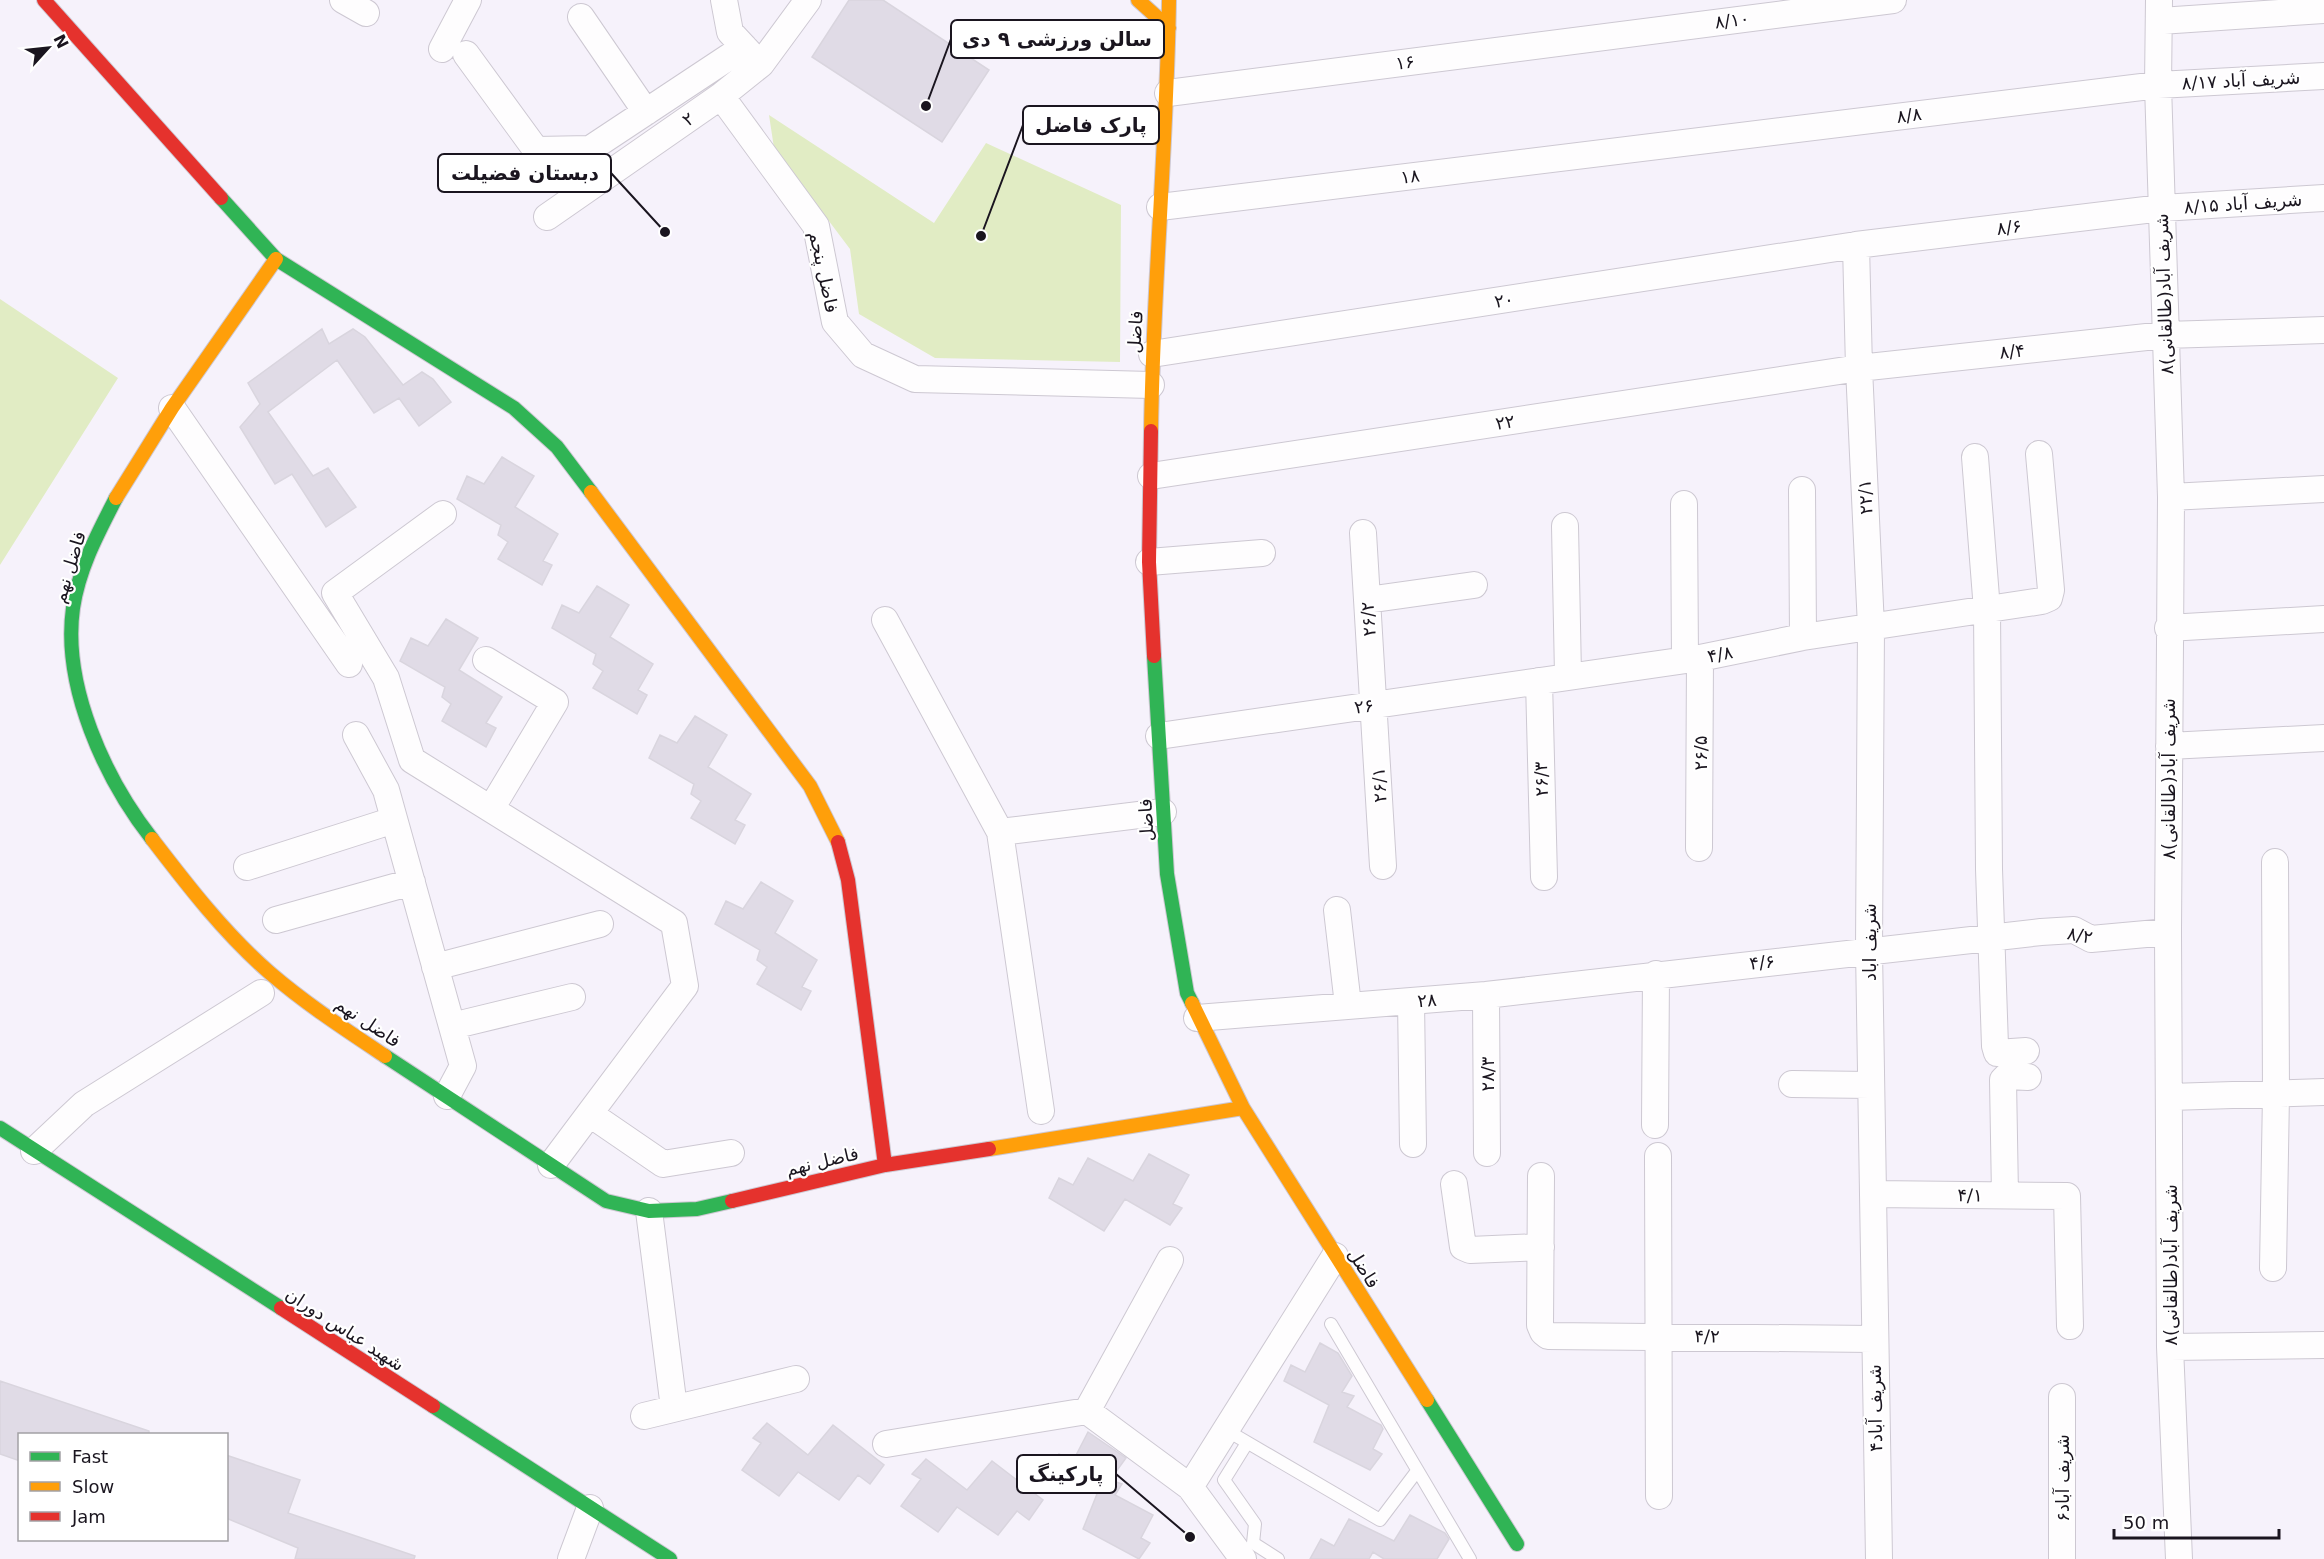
<svg xmlns="http://www.w3.org/2000/svg" width="2324" height="1559" font-family="'DejaVu Sans','Noto Sans Arabic',sans-serif">
<rect width="100%" height="100%" fill="#f6f2fb"/>
<path fill="#e1ecc4" d="M769,115L934,223L986,143L1121,205L1120,362L935,358L859,314L850,249L774,148Z
M0,299L118,378L0,565Z"/>
<path fill="#e0dbe6" stroke="#d9d5de" stroke-width="1.5" d="M849,0H883L989,70L942,142L812,57Z
M322,329L329,344L353,329L365,337L403,385L422,372L433,379L451,402L419,426L399,398L374,413L337,360L268,412L313,476L328,468L356,507L326,527L292,474L275,484L240,427L260,404L248,383Z
M502,457L534,476L515,507L558,534L543,561L552,565L542,585L498,559L508,542L498,535L501,525L457,499L467,476L484,484Z
M597,586L629,605L610,637L653,664L638,690L647,695L637,714L593,688L603,671L593,664L596,654L552,628L562,605L579,613Z
M446,619L478,638L459,670L502,697L486,723L496,728L486,747L442,721L451,704L442,697L445,687L400,661L411,638L428,646Z
M695,716L727,735L708,767L751,794L735,820L745,825L735,844L691,818L701,801L691,794L694,784L649,758L660,735L677,743Z
M761,882L793,901L775,933L817,960L802,987L811,991L801,1010L757,984L767,967L757,960L760,950L715,924L726,901L743,909Z
M1149,1154L1189,1175L1173,1204L1182,1208L1170,1225L1125,1199L1104,1231L1049,1198L1059,1178L1073,1185L1088,1158L1133,1181Z
M1320,1343L1338,1353L1352,1376L1342,1392L1354,1396L1347,1407L1381,1425L1383,1429L1373,1449L1382,1454L1370,1470L1314,1442L1329,1405L1284,1381L1291,1365L1305,1372Z
M0,1381L149,1431V1434H20V1461L0,1454Z
M767,1423L808,1455L833,1425L884,1465L870,1484L858,1475L839,1500L798,1472L779,1496L742,1470L761,1443L753,1438Z
M1088,1432L1126,1458L1110,1480L1122,1484L1115,1495L1153,1515L1141,1538L1150,1543L1139,1559L1083,1529L1097,1494L1052,1470L1059,1454L1073,1461Z
M226,1455L300,1480L288,1513L415,1556L414,1559H295L298,1548L226,1518Z
M926,1459L967,1490L992,1461L1043,1500L1029,1520L1017,1511L998,1535L957,1507L938,1532L901,1506L921,1479L912,1474Z
M1410,1515L1445,1533L1449,1539L1437,1559H1384L1373,1552L1369,1559H1310L1321,1539L1334,1546L1349,1519L1394,1541Z"/>
<g fill="none" stroke-linecap="round" stroke-linejoin="round">
<defs>
<path id="lane" d="M1331,1324L1470,1559
M1226,1430L1380,1520L1417,1471
M1247,1443L1224,1480L1255,1524L1253,1543L1278,1559"/>
<path id="street" d="M343,0L366,13
M724,0L730,32L756,60
M2159,0L2158,85L2171,497L2168,932L2170,1347L2179,1559
M581,17L646,112
M2160,21L2324,10
M442,49L468,0
M466,54L536,150L590,149L744,47
M1168,93L1893,0
M721,96L816,226L835,322L863,355L915,379L1151,385
M1160,207L2158,85L2324,76
M547,217L721,96L761,64L808,0
M1856,245L1859,368L1871,627L1869,950L1879,1559
M1152,354L1856,245L2162,208L2324,198
M172,408L349,664
M1975,457L1987,610L1989,869L1995,1046L1997,1053L2026,1051
M1151,476L1859,368L2165,335L2324,330
M1802,490L1803,637
M2171,497L2324,489
M1684,504L1685,660
M443,514L335,593L386,678L412,760L674,923L685,986L551,1165
M1565,526L1568,675
M1363,533L1383,866
M1149,562L1262,553
M1367,600L1474,585
M885,620L1000,832L1041,1111
M2168,628L2324,619
M486,660L555,702L491,809
M1539,681L1544,877
M356,735L386,790L463,1066L447,1096
M1159,736L1700,658L1803,637L2042,601L2049,598L2051,590L2039,454
M2169,746L2324,738
M1000,832L1163,812
M1699,848L1700,658
M247,867L394,820
M1337,910L1348,1005
M276,920L412,882
M435,967L600,924
M1486,995L1487,1153
M1411,1001L1413,1144
M1197,1018L1486,995L2041,932L2074,930L2091,939L2168,932
M452,1026L572,997
M1792,1084L1870,1085
M2170,1097L2324,1092
M590,1114L663,1164L731,1153
M1655,1125L1656,974
M34,1151L84,1104L261,993
M1658,1156L1659,1496
M1541,1176L1540,1325L1543,1332L1548,1336L1873,1339
M1454,1184L1463,1247L1470,1250L1541,1247
M1873,1194L2067,1196L2070,1326
M2005,1195L2003,1080L2007,1076L2028,1077
M649,1211L674,1408
M2273,1268L2276,1094L2275,862
M2170,1347L2324,1345
M2062,1397V1559
M1087,1411L1170,1260
M644,1416L796,1379
M886,1444L1087,1411L1190,1487L1243,1559
M1190,1487L1335,1256
M571,1559L590,1508"/>
<path id="fast" d="M221,198L276,259L514,408L557,447L591,492
M116,498C98,533 79,568 73,608C62,686 105,779 152,839
M1154,656L1167,874L1187,993L1192,1003
M385,1056L606,1201L649,1211L697,1209L732,1201
M0,1128L281,1308
M1427,1400L1517,1544
M433,1406L670,1559"/>
<path id="slow" d="M1138,0L1169,28
M1151,431C1153,287 1167,144 1169,0
M591,492L810,786L838,842
M116,498L172,408L276,259
M152,839C188,886 225,934 270,973C306,1004 346,1030 385,1056
M1192,1003L1243,1108L1427,1400
M989,1149L1243,1108"/>
<path id="jam" d="M44,0L221,198
M1151,431L1149,562L1154,656
M838,842L848,880L885,1165
M732,1201L885,1165L989,1149
M281,1308L433,1406"/>
</defs>
<use href="#lane" stroke="#cdc8d2" stroke-width="14"/>
<use href="#street" stroke="#cdc8d2" stroke-width="28"/>
<use href="#fast" stroke="#cdc8d2" stroke-width="16"/>
<use href="#slow" stroke="#cdc8d2" stroke-width="16"/>
<use href="#jam" stroke="#cdc8d2" stroke-width="16"/>
<use href="#lane" stroke="#fefdfe" stroke-width="12"/>
<use href="#street" stroke="#fefdfe" stroke-width="26"/>
<use href="#fast" stroke="#30b455" stroke-width="14"/>
<use href="#slow" stroke="#ff9f0a" stroke-width="14"/>
<use href="#jam" stroke="#e5322d" stroke-width="14"/>
</g>
<g text-anchor="middle" dominant-baseline="central" stroke-width="4.5" stroke-linejoin="round" paint-order="stroke">
<g font-size="18" fill="#1a151f" stroke="#fff">
<text transform="translate(1732 20) rotate(-7)">۸/۱۰</text>
<text transform="translate(1405 62) rotate(-7)">۱۶</text>
<text transform="translate(2241 80) rotate(-3)">شریف آباد ۸/۱۷</text>
<text transform="translate(1909 115) rotate(-7)">۸/۸</text>
<text transform="translate(688 119) rotate(-35)">۲</text>
<text transform="translate(1410 176) rotate(-7)">۱۸</text>
<text transform="translate(2243 203) rotate(-4)">شریف آباد ۸/۱۵</text>
<text transform="translate(2009 227) rotate(-7)">۸/۶</text>
<text transform="translate(824 272) rotate(78)">فاضل پنجم</text>
<text transform="translate(2164 294) rotate(-92)">۸شریف آباد(طالقانی)</text>
<text transform="translate(1504 300) rotate(-9)">۲۰</text>
<text transform="translate(1135 332) rotate(-87)">فاضل</text>
<text transform="translate(2012 351) rotate(-6)">۸/۴</text>
<text transform="translate(1505 422) rotate(-9)">۲۲</text>
<text transform="translate(1865 497) rotate(-93)">۲۲/۱</text>
<text transform="translate(69 567) rotate(-73)">فاضل نهم</text>
<text transform="translate(1368 619) rotate(-94)">۲۶/۲</text>
<text transform="translate(1720 654) rotate(-11)">۴/۸</text>
<text transform="translate(1364 706) rotate(-8)">۲۶</text>
<text transform="translate(1700 753) rotate(-90)">۲۶/۵</text>
<text transform="translate(1541 779) rotate(-92)">۲۶/۳</text>
<text transform="translate(2168 779) rotate(-90)">۸شریف آباد(طالقانی)</text>
<text transform="translate(1379 785) rotate(-93)">۲۶/۱</text>
<text transform="translate(1146 820) rotate(-93)">فاضل</text>
<text transform="translate(2080 935) rotate(11)">۸/۲</text>
<text transform="translate(1869 942) rotate(-90)">شریف اباد</text>
<text transform="translate(1762 962) rotate(-6)">۴/۶</text>
<text transform="translate(1427 1000) rotate(-4)">۲۸</text>
<text transform="translate(368 1022) rotate(34)">فاضل نهم</text>
<text transform="translate(1487 1074) rotate(-90)">۲۸/۳</text>
<text transform="translate(822 1161) rotate(-13)">فاضل نهم</text>
<text transform="translate(1970 1195) rotate(1)">۴/۱</text>
<text transform="translate(2170 1265) rotate(-90)">۸شریف آباد(طالقانی)</text>
<text transform="translate(1364 1268) rotate(58)">فاضل</text>
<text transform="translate(345 1329) rotate(33)">شهید عباس دوران</text>
<text transform="translate(1707 1336) rotate(1)">۴/۲</text>
<text transform="translate(1875 1408) rotate(-91)">۴شریف آباد</text>
<text transform="translate(2062 1478) rotate(-90)">شریف آباد۶</text>
</g>
</g>
<path fill="none" stroke="#1a151f" stroke-width="2" d="M926 106L951 39M981 236L1023 125M665 232L611 173M1190 1537L1116 1474"/>
<g fill="#1a151f" stroke="#fff" stroke-width="2">
<circle cx="926" cy="106" r="6"/>
<circle cx="981" cy="236" r="6"/>
<circle cx="665" cy="232" r="6"/>
<circle cx="1190" cy="1537" r="6"/>
</g>
<g fill="#fff" stroke="#1a151f" stroke-width="2">
<rect x="951" y="20" width="213" height="38" rx="6"/>
<rect x="1023" y="106" width="136" height="38" rx="6"/>
<rect x="438" y="154" width="173" height="38" rx="6"/>
<rect x="1017" y="1455" width="99" height="38" rx="6"/>
</g>
<g font-size="20" text-anchor="middle" font-weight="bold" fill="#1a151f">
<text x="1057" y="46">سالن ورزشی ۹ دی</text>
<text x="1091" y="132">پارک فاضل</text>
<text x="525" y="180">دبستان فضیلت</text>
<text x="1066" y="1481">پارکینگ</text>
</g>
<rect x="18" y="1433" width="210" height="108" fill="#ffffff" stroke="#a3a1a5" stroke-width="1.5"/>
<rect x="30" y="1452" width="30" height="9" fill="#30b455" stroke="#a3a1a5" stroke-width="1.5"/>
<text x="72" y="1463" font-size="18" fill="#1a151f">Fast</text>
<rect x="30" y="1482" width="30" height="9" fill="#ff9f0a" stroke="#a3a1a5" stroke-width="1.5"/>
<text x="72" y="1493" font-size="18" fill="#1a151f">Slow</text>
<rect x="30" y="1512" width="30" height="9" fill="#e5322d" stroke="#a3a1a5" stroke-width="1.5"/>
<text x="72" y="1523" font-size="18" fill="#1a151f">Jam</text>
<g transform="translate(48 48) rotate(63)" stroke="#ffffff" stroke-width="4.5" paint-order="stroke">
<path d="M0-4.5L10 22L0 15L-10 22Z" fill="#1a151f"/>
<text y="-9" font-size="16" font-weight="bold" text-anchor="middle" fill="#1a151f">N</text>
</g>
<path d="M2114 1529v9h165v-9" fill="none" stroke="#1a151f" stroke-width="3"/>
<text x="2123" y="1529" font-size="18" fill="#1a151f" stroke="#ffffff" stroke-width="4.5" paint-order="stroke">50 m</text>
</svg>
